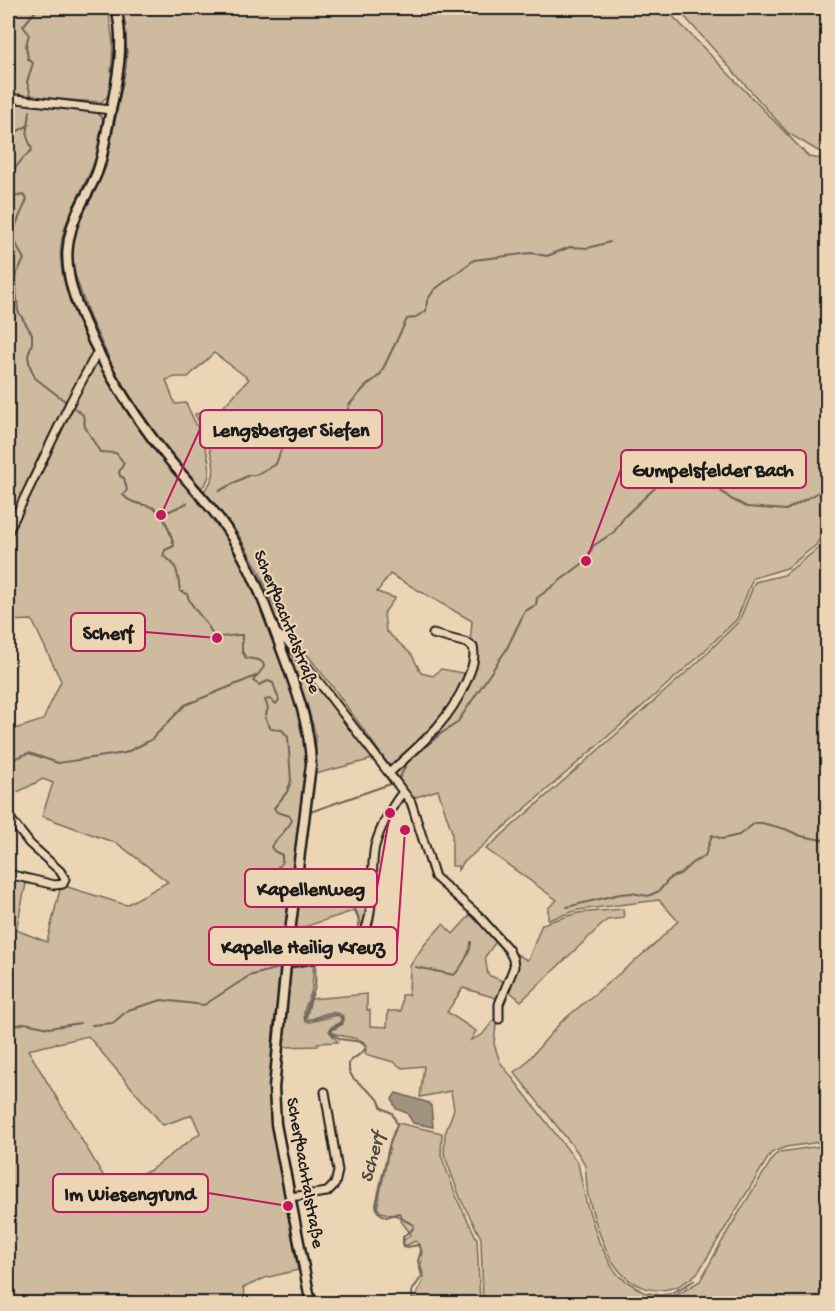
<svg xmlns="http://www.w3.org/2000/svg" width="835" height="1311" font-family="'Gochi Hand',sans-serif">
<rect width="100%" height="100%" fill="#ecd5b4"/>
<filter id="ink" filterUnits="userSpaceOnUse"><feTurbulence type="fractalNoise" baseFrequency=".0167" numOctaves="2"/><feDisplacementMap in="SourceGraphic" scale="12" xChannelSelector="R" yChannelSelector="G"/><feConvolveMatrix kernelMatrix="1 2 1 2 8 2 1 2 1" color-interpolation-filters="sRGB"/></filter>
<g filter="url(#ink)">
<path fill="#ceba9e" stroke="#756b5d" stroke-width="1.5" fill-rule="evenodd" d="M8,8H108L113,43L110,94L101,102L8,96Z
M122,8H665L809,157L827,160V527L816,545L787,568L753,578L737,619L694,661L463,863L458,870V866H452V832L438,790L413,798L395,773L396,769L437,732L476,662L478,652L470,644L472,621L390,574L377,592L395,598L384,613L386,631L412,655L421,673L433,676L441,669L468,674L444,717L391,768L332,686L281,622L258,569L238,534L204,491C206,488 210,484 212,479C219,462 202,430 195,414L222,408L249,379L214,353L188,377H175L166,380L175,404L186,403C194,422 224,472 201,488L155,433L119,379L90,318L73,269L72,246L77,224L95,192L106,166L126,67L127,54Z
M677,8H827V152L818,151L788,133Z
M8,100L96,111L103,119C101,132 100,147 95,160C83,194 56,225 61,264C64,294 80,323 92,351L60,417L95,363L99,362L138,425L164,460L220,526L236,551L251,582L273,636L306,737V785L273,1032L269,1088L270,1114L298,1270L265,1278L243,1288L247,1303H8V874L27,879L16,930L47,942L61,885L126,905L168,882L118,844L42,816L53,783L43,779L8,797V727L15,729L43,720L61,681L32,620L8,621ZM88,1036L163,1125L192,1115L200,1133L149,1171L107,1182L28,1050Z
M827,535V1141L786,1147L771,1153L699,1271C669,1301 632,1294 611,1259C601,1241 594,1219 589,1199C585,1188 588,1173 584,1163C578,1151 568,1140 560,1130C544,1110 529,1091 514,1072L523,1066L561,1022L655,944L678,921L659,900L578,910L548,920V908L557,900L486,849L697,663L739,621L755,582L784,575L821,546Z
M285,645L288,646L373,759L315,774L316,736L307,704Z
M336,890L342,901L349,902L353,911L295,930L299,903L304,891Z
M358,901L367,903C367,939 350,946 317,951C331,933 353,947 362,926L354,905Z
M623,909L624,918L607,920L521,1001L507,989L516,970L510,950L527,960L529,958L542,924L578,913Z
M472,913L497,940L485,957L488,975L505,982L499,999L463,988L447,1012L476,1031L471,1040L482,1035L497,1016L494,1044L500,1062L578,1163L586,1202L599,1242L612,1267L620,1277L643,1292L660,1295L669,1294L695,1280L661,1303H483L481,1238L461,1200L444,1154L445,1134L454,1109L451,1091L420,1097L424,1066L402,1068L394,1062L365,1054L367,1045C358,1035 343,1039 332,1032V1030L343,1024V1016C333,1008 320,1016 309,1020L306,1019L311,999L367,994V1010H370V1026L387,1027L388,1011H401L402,995H409L410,966L424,945L443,924L453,934Z
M314,961C313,969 313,978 312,987C311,1000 301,1007 305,1021L310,1022L338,1015L341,1018L340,1023L332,1026L329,1031L338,1042L317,1043L318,1046L282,1047L290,970L295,965Z
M398,1123L442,1133L441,1155L458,1201L477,1239L480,1303H413L424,1278C424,1273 420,1268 421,1264C422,1254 424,1247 415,1241L403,1247L404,1240L411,1234L401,1221V1217L381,1212L377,1208L390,1144Z
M827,1145V1303H664L700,1281L729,1229L774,1156L780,1152Z"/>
<path fill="#a2937e" stroke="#6c6357" stroke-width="1.5" d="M396,1093L429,1103L431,1106L433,1127L413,1123L407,1113L396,1109L392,1099Z"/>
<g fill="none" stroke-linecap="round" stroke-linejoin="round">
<path stroke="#6c6357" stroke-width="2" d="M823,69L828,45
M31,95L27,82L33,63L28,59L26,46L29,34L23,26L38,8
M8,131L14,133L29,125
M8,184C12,170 21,159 32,150L27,136L30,111
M8,188L13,197L23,195L27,199C17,226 6,230 24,259L15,277L18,311L32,334V343L28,356L30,366L35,378L65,401
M8,236L13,228
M76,409L83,415L85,427L100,452L116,453L124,463L119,472L120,476L124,478L127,490L123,495C132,505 143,503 154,508C165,513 171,535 174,546L165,550L163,556C178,563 178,576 180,591L187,594C191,610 208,620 213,636C223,639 233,634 242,635V651L246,658L259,660L263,663L264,667L253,681L259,685L268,681L273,683L279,700L276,704L270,699L265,700L268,708L265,718L271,729L282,730L288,737L291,781L287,792L274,808L277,812L290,816L292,820C288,830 277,837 271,847L274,851L282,855V863L270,875L274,883L287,887
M219,491L249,475H256L276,464L283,444L311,434L323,436L331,425L346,415L349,405L366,386L380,375L407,319L414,318L426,311L427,301L434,290L474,260L531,253L547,256L570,247L588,248L610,242
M161,515L187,503
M8,761L29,753L58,763L125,753L151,740L185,705L256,676
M400,777L407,763L439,735L457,723L506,650L525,611L536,605L537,598L586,561L593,546L614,532L625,516L657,486L680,474L711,483L731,499L747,507L786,510L828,487
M313,811L390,784
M298,889L320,891L336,889L343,900L350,901C357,913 365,927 352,936C337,939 320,938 315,954
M567,907L620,894L632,893L648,896L659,891L671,877L680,874L692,863L705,856L712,835L722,839L739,835L755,823H762L785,829L801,836L828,841
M316,960C314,970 317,982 314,990C310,1001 306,1007 305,1019C317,1023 330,1009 342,1017V1023L331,1029V1033L340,1039L362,1042L366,1047C363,1055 354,1056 349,1063V1071L353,1078L378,1099L382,1108L392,1113L397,1124L390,1142L376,1205L378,1212L386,1217L399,1213L404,1220L414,1225L412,1230L403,1236V1244L407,1247L418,1245L421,1251L418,1261L422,1276L412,1291L413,1304
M416,967L454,975C461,968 471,952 471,942
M8,1021L15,1026L25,1023L49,1028L80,1023
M92,1025L113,1023L128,1010L162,1000L204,1005L249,976L279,968"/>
<defs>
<path id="minor" d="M8,98L111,110
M8,532L71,401L98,351
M276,633L289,643L411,802L435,877L478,915L508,949L513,959L514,967L499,1004V1019
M389,773C421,744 448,723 466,682C471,670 476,660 473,647L467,643L433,634
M8,816L30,844L60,871L65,879L63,884L55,885L8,874
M286,964C308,959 339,958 356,943C378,926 369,872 375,846C380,828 391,807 403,792
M290,1197L327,1192L335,1184L338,1171L325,1092"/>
<path id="major" d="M116,8C126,47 116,85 108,124C105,140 103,157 97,173C93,183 88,192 83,201C64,236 63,264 76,301C97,358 130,411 167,457C189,484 215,509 233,539C256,576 270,619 285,659C298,694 310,727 311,765L286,964L274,1088L276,1124L311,1304"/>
</defs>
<use href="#minor" stroke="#1c1c1c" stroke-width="11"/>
<use href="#major" stroke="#1c1c1c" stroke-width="13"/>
<use href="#minor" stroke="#ecd5b4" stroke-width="7"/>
<use href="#major" stroke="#ecd5b4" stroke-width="8"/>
</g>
</g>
<g text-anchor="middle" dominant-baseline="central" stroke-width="4.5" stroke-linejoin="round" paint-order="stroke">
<g font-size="18" fill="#1c1c1c" stroke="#ecd5b4">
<text transform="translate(286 622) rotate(68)">Scherfbachtalstraße</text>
<text transform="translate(304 1173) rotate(80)">Scherfbachtalstraße</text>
</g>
<g font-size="20" font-style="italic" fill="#4b463e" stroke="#ecd5b4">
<text transform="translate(374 1158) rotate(-75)">Scherf</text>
</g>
</g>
<path fill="none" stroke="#c2185b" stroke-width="2" d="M161 515L200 429M586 561L621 469M217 638L145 632M390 813L377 888M405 830L397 946M288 1206L208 1193"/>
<g fill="#c2185b" stroke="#ecd5b4" stroke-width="2">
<circle cx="161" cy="515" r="6"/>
<circle cx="586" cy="561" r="6"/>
<circle cx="217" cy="638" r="6"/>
<circle cx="390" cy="813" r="6"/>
<circle cx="405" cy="830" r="6"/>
<circle cx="288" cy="1206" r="6"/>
</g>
<g fill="#ecd5b4" stroke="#c2185b" stroke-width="2">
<rect x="200" y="410" width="182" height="38" rx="6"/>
<rect x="621" y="450" width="185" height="38" rx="6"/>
<rect x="71" y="613" width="74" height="38" rx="6"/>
<rect x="245" y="869" width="132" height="38" rx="6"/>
<rect x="209" y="927" width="188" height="38" rx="6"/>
<rect x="53" y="1174" width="155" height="38" rx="6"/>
</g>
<g font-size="20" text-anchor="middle" font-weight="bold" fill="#1c1c1c">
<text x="291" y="436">Lengsberger Siefen</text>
<text x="713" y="476">Gumpelsfelder Bach</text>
<text x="108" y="639">Scherf</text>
<text x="311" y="895">Kapellenweg</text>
<text x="303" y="953">Kapelle Heilig Kreuz</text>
<text x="130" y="1200">Im Wiesengrund</text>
</g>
<rect width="835" height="1311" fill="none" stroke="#ecd5b4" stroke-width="30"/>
<rect x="15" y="15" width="805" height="1281" fill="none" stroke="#1c1c1c" stroke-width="2" filter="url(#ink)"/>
</svg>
